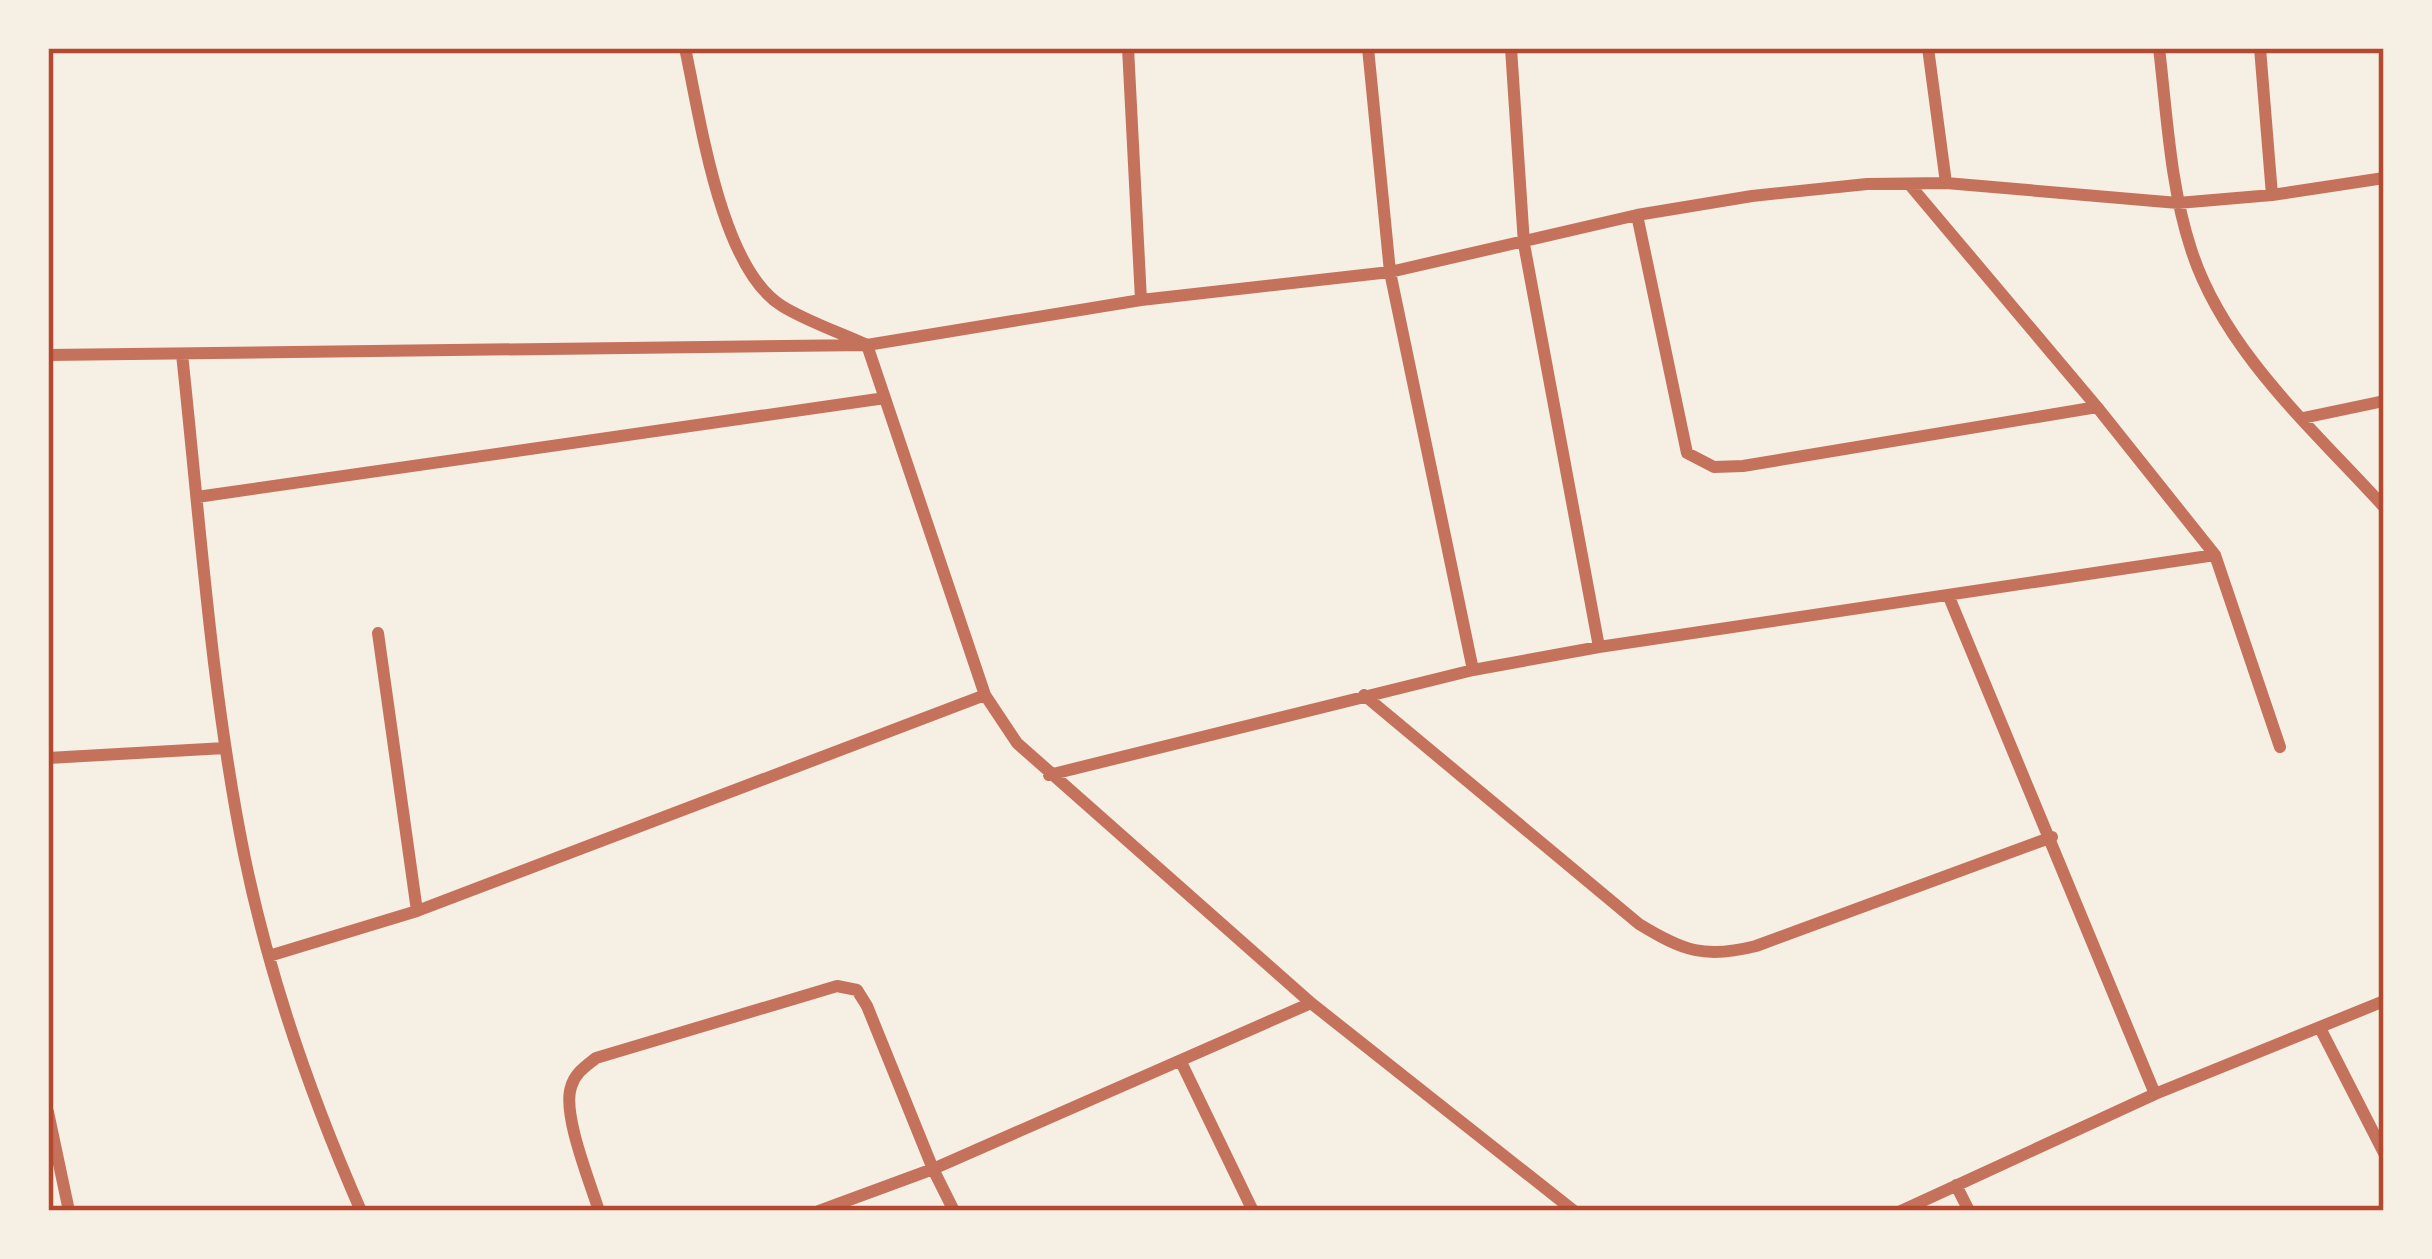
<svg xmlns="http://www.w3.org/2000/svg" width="2432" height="1259" font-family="'Noto Sans',sans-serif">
<rect width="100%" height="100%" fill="#f6efe4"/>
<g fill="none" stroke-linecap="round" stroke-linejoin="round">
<path stroke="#c5725c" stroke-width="12" d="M685,48C700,116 720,268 782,306C808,322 839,332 867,345L985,695L1017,743L1311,1003L1574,1211
M1128,48L1141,300
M1368,48L1390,272L1473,670
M1511,48L1524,244L1599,647
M1928,48L1946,183
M2159,48C2167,115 2170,185 2191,249C2223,350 2314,430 2384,507
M2260,48L2272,195
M1909,184L2097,407L2215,555L2280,747
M1637,215L1687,453L1714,467L1743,466L2097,407
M182,354C200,521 211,690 244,854C269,977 311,1097 361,1211
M48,355L867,345L1141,300L1390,272L1637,215L1752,196L1867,184L1946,183L2178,203L2272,195L2384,178
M2303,418L2384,401
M197,497L885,398
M1949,597L2155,1094
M378,633L417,911
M1364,695L1639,924C1683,951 1705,959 1756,946L2052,837
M48,758L225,748
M1049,775L1473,670L1599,647L2215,555
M269,956L417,911L985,695
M2320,1028L2384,1153
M1181,1062L1253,1211
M48,1112L69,1211
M1956,1185L1969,1211
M599,1211C590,1182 562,1114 571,1087C575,1073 585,1067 596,1058L837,986L857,990L867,1006L933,1169L954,1211
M819,1211L933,1169L1311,1003
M1901,1211L2155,1094L2384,1001"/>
</g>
<rect width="2432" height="1259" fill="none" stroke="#f6efe4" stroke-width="102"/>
<rect x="51" y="51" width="2330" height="1157" fill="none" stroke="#b5482f" stroke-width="4.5"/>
</svg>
